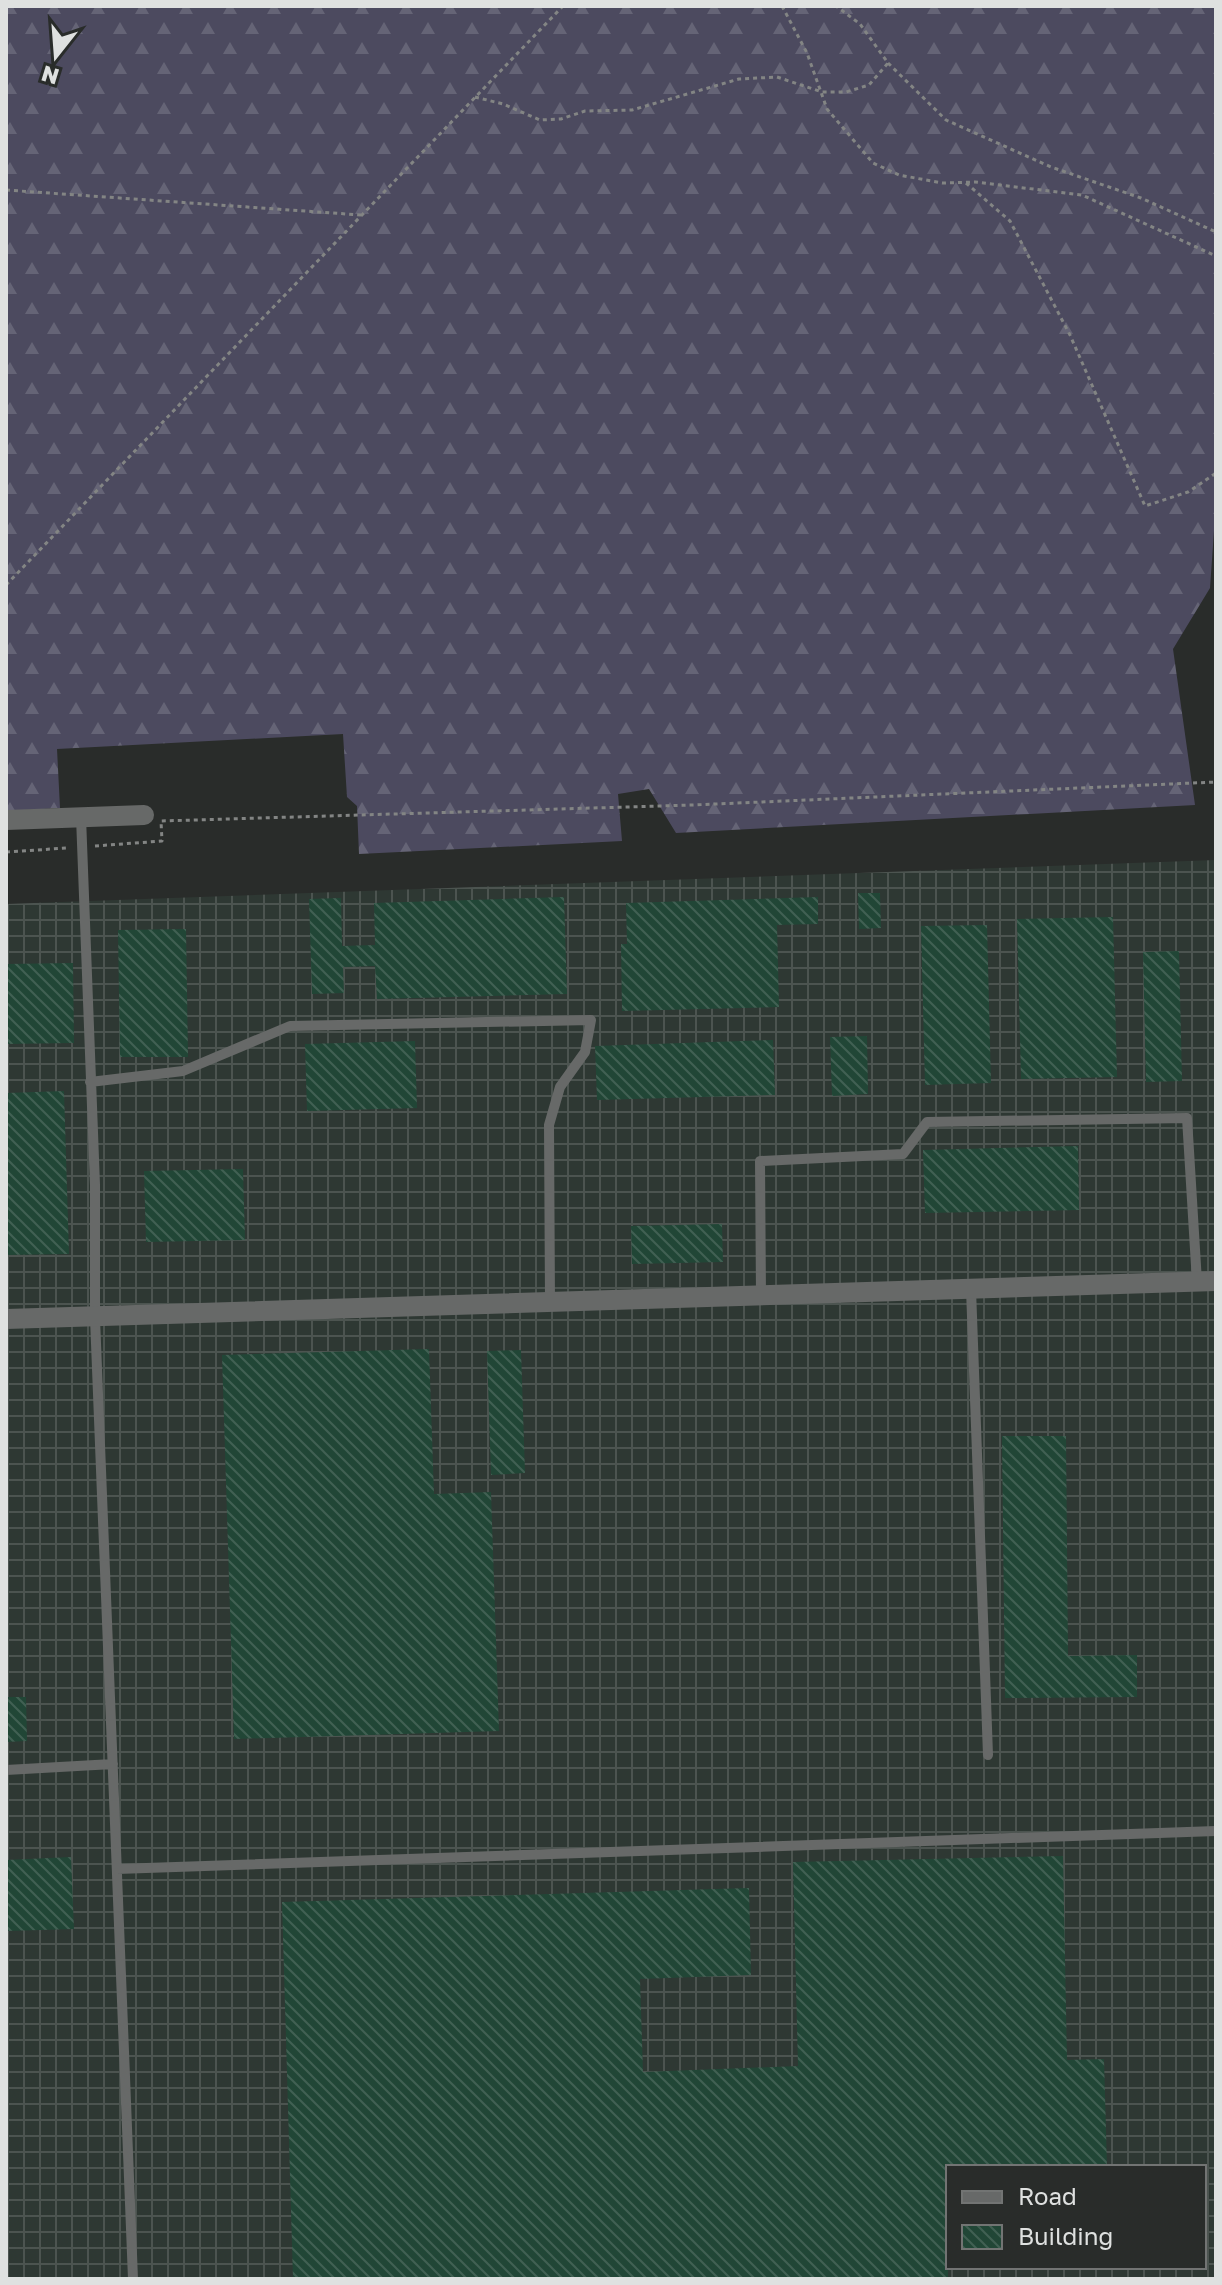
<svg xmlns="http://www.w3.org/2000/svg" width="1222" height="2285" font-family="'Golos Text',sans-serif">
<defs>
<pattern id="industrial-grid" width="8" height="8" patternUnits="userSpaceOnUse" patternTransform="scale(2)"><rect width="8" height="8" fill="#2e3833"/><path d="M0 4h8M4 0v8" fill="none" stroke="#4c5450"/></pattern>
<pattern id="forest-firs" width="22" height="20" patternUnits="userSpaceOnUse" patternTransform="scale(2)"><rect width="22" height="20" fill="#4c4a5f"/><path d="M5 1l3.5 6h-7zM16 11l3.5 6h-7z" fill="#656476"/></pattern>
<pattern id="building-back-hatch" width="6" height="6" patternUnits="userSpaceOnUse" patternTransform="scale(2)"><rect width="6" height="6" fill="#214636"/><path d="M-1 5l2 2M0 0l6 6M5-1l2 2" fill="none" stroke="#416053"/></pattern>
</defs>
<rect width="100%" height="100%" fill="#292c2a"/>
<path fill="url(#industrial-grid)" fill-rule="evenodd" d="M1216,860V2279H6V904ZM948,2167H1204V2267H948Z"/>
<path fill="url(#forest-firs)" d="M6,6H1216V502L1210,588L1173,649L1195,805L676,833L649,789L618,794L622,841L359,854L357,806L347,797L343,734L57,749L60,808L6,811Z"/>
<path fill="url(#building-back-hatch)" d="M858,893H880L881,928L859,929Z
M564,897L567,994L377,999L375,966L343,967L344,993L312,994L309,899L341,898L342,946L375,945L374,903Z
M818,897V924L777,925L779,1007L622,1011L621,944H627L626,903Z
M1113,917L1117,1077L1021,1079L1017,919Z
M987,925L991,1083L925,1085L921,926Z
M186,929L188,1057H120L118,930Z
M1179,951L1182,1081L1146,1082L1143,952Z
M73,963L74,1043L6,1044V964Z
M867,1036L868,1094L832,1096L830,1037Z
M773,1040L775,1095L597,1100L595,1046Z
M415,1041L417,1108L307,1111L305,1044Z
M64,1091L69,1254L6,1255V1093Z
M1078,1146L1079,1210L925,1213L923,1150Z
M243,1169L245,1240L146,1242L144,1171Z
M722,1224L723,1262L632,1264L631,1226Z
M429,1349L434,1494L491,1492L499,1731L234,1739L222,1355Z
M521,1350L525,1473L491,1475L487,1351Z
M1002,1436H1066L1068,1656L1137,1655V1697L1005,1698Z
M6,1697H26L27,1741L6,1742Z
M1063,1856L1067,2060L1104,2059L1107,2167H948V2279H293L282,1902L749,1888L751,1975L640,1979L643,2072L798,2066L793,1862Z
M71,1857L74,1929L7,1931L6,1860Z"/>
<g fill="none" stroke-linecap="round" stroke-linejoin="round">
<path stroke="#838584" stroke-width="3" stroke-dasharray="4 4" stroke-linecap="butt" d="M782,6L807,53L827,109L873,163L899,175L942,183L975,182L1082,195L1216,256
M888,63L946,120L1051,167L1141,198L1216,232
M475,97L503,104L540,120L561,119L585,111L632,110L739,79L777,77L822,92H846L869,85L888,63L860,24L836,6
M966,183L1010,221L1070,335L1145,506L1188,492L1216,473
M6,190L361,215
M6,585L563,6
M95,846L162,841L161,821L693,805L1216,782
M6,852L67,848"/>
<path stroke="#676968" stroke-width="10" d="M81,817L95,1185V1318L133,2279
M90,1082L183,1071L290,1026L591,1020L585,1052L560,1087L549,1125L550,1303
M971,1289L988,1755
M761,1296L760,1161L903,1154L927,1122L1187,1118L1197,1282
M6,1770L113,1764
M117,1869L1216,1831"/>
<path stroke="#676968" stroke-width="20" d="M6,820L144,815
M6,1319L1216,1281"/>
</g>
<rect width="1222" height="2285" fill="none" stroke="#dfe1e0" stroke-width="16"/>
<rect x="946" y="2165" width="260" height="104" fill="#292c2a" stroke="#727473" stroke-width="2"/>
<rect x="962" y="2191" width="40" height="12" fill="#676968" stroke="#727473" stroke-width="2"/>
<text x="1018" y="2205" font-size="24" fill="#dfe1e0">Road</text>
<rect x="962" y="2225" width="40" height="24" fill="url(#building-back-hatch)" stroke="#727473" stroke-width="2"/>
<text x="1018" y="2245" font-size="24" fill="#dfe1e0">Building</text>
<g transform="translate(56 56) rotate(197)" stroke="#292c2a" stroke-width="6" paint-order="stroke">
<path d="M0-6L14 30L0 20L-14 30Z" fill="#dfe1e0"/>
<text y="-12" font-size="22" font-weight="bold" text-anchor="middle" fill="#dfe1e0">N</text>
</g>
</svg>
